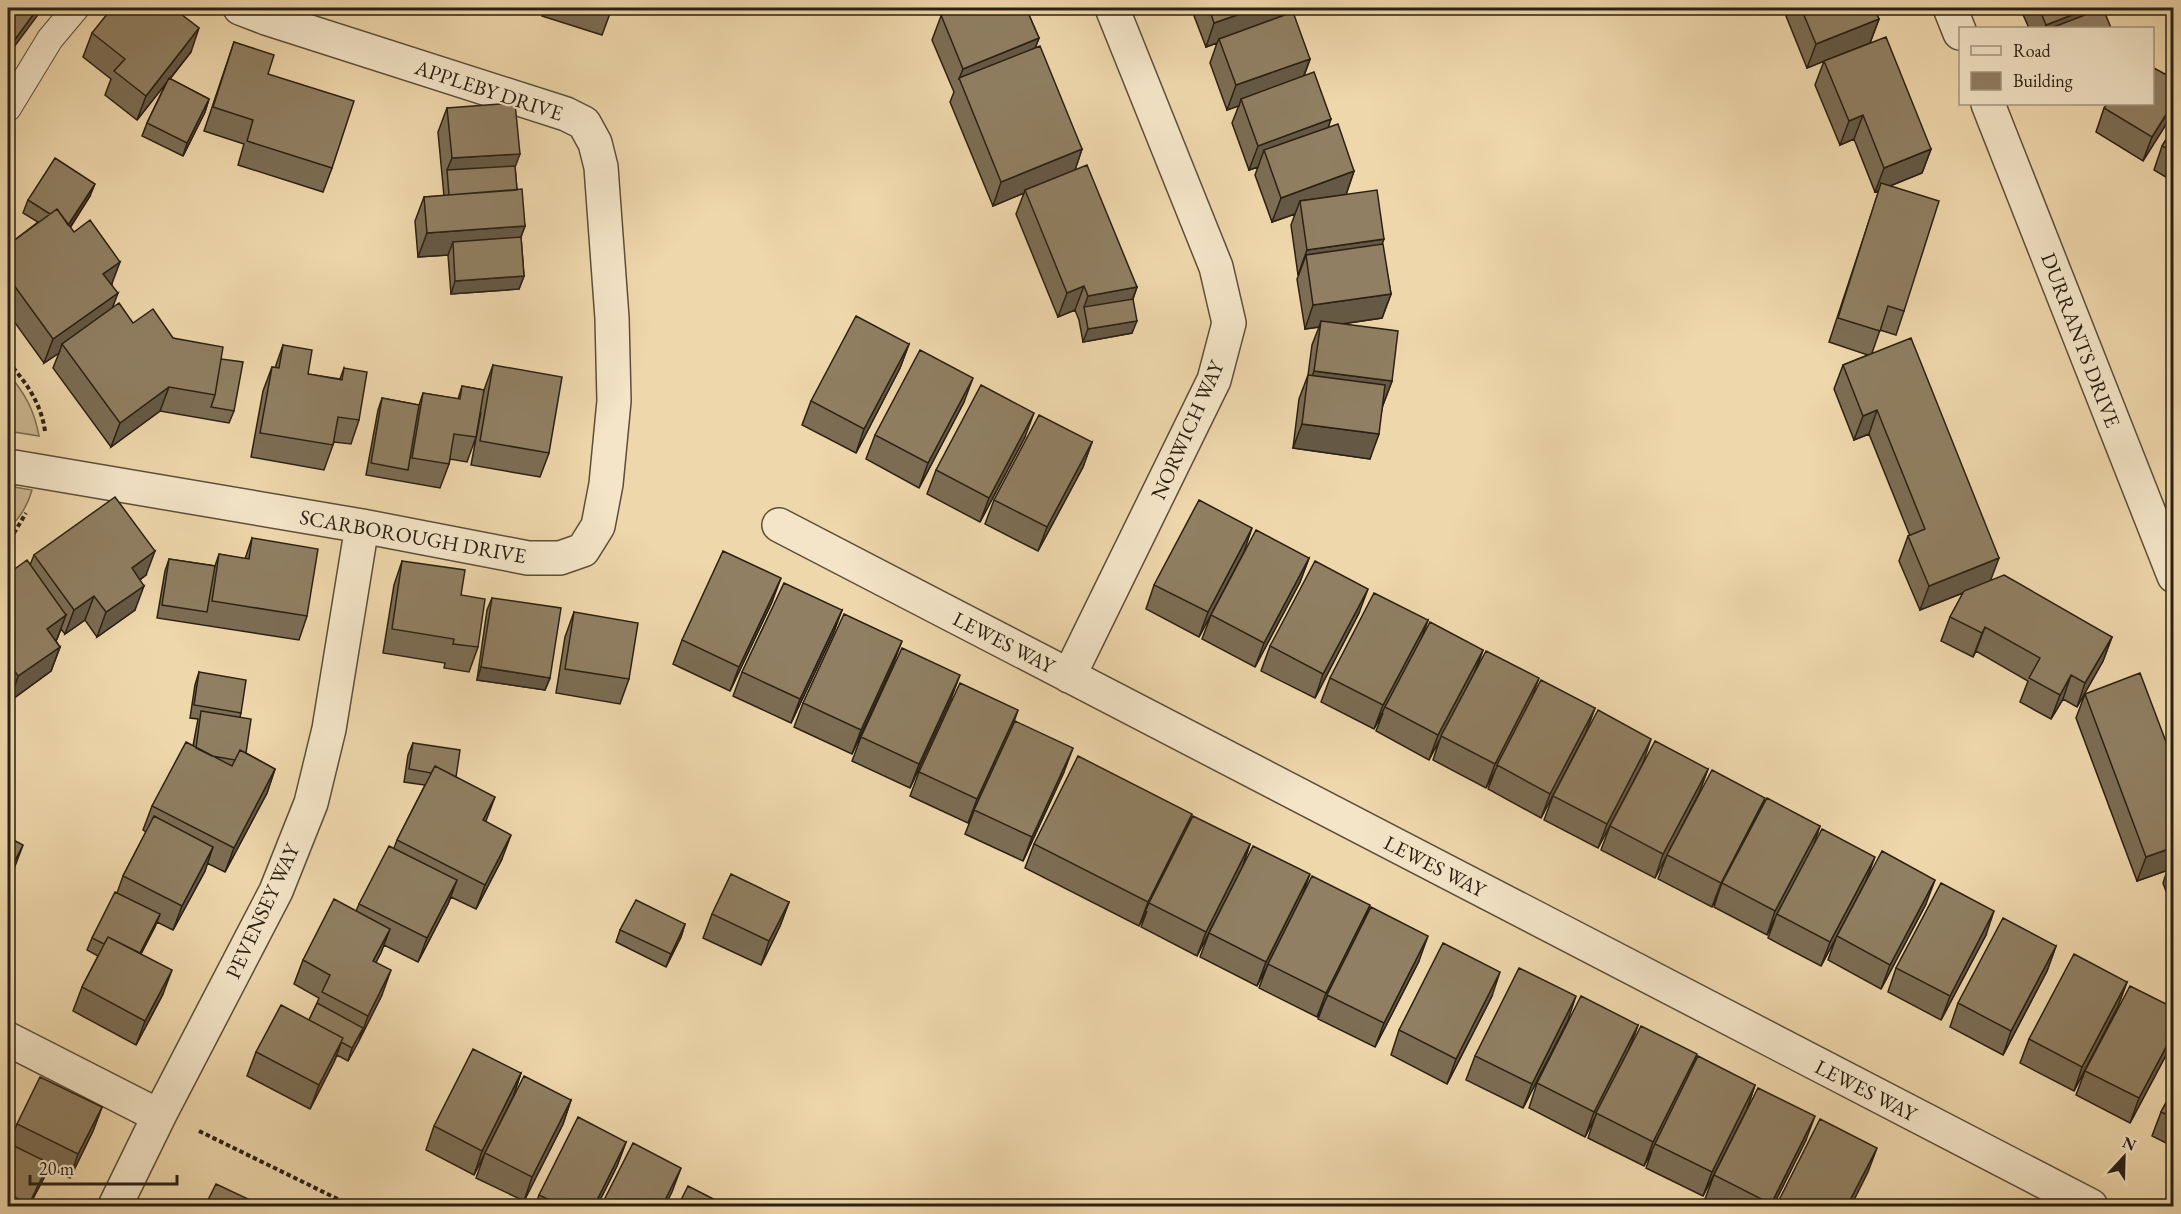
<svg xmlns="http://www.w3.org/2000/svg" width="2181" height="1214" font-family="'EB Garamond',serif">
<rect width="100%" height="100%" fill="#eed7ab"/>
<filter id="stains"><feTurbulence type="fractalNoise" baseFrequency=".00333" numOctaves="4"/><feColorMatrix values="0 0 0 0 .2 0 0 0 0 .09 0 0 0 0 .02 0 0 0 .5 -.17"/></filter>
<radialGradient id="worn" r=".72"><stop offset=".6" stop-color="#630" stop-opacity="0"/><stop offset="1" stop-color="#630" stop-opacity=".3"/></radialGradient>
<path fill="#cdb891" stroke="#7c6c52" stroke-width="1.5" d="M8,373C25,394 34,409 39,436L8,431Z
M8,486L32,490C28,505 20,518 8,529Z"/>
<g fill="none" stroke-linecap="round" stroke-linejoin="round">
<defs>
<path id="lane" d="M8,108L50,39L76,8"/>
<path id="street" d="M1950,8L1960,33
M1988,104L2174,576
M8,466L362,526L528,558H560L583,550L598,526L606,484L614,401L612,318L601,167L595,143L584,123L566,114L266,18L240,8
M779,525L2091,1206
M1069,676L1214,380L1229,323L1216,267L1112,8
M8,1039L159,1116L276,891L311,803L329,729L362,526
M115,1206L159,1116"/>
</defs>
<use href="#lane" stroke="#5c4e39" stroke-width="28"/>
<use href="#street" stroke="#5c4e39" stroke-width="36"/>
<path stroke="#2b2013" stroke-width="4" stroke-dasharray="4.5 3" stroke-linecap="butt" d="M8,362C26,382 41,403 45,431
M8,538L14,533L26,513
M199,1131L352,1206"/>
<use href="#lane" stroke="#f4e5c8" stroke-width="26"/>
<use href="#street" stroke="#f4e5c8" stroke-width="33"/>
</g>
<path fill="#7c6d54" stroke="#2b2013" stroke-width="1.5" d="M512,8H531L529,13Z
M545,8H612L602,35L542,16Z
M938,8H1026L1039,38L1035,48L1082,149L1075,170L1137,287L1133,299L1132,333L1083,342L1079,320L1075,310L1058,317L1016,214L1024,193L993,206L950,102L954,92L932,40L941,16Z
M1191,8H1284L1281,17L1310,59L1304,76L1329,127L1354,171L1346,194L1382,244L1391,294L1382,318L1341,324L1392,381L1383,405L1370,459L1293,448L1299,399L1308,375L1312,345L1319,327L1305,329L1297,279L1299,274L1298,275L1291,225L1295,214L1272,222L1255,175L1258,167L1249,170L1232,123L1239,105L1227,110L1210,63L1217,43L1206,47Z
M1789,8H1874L1879,19L1870,43L1931,149L1922,173L1890,186L1904,311L1896,335L1880,330L1872,353L1991,581L2112,637L2103,661L2077,707L2063,699L2051,719L2020,702L2028,681L1976,651L1973,657L1941,641L1950,617L1963,593L1920,610L1899,561L1908,536H1910L1869,434L1854,440L1834,389L1843,365L1868,355L1829,342L1879,191L1875,192L1854,139L1840,145L1815,85L1824,61L1807,68L1786,16Z
M2020,8H2100V9L2111,28H2029Z
M92,33L191,52L170,79L209,99L205,112L183,156L142,136L147,123L166,83L137,120L105,95L111,79L83,57Z
M234,42L268,74L332,168L323,192L238,165L244,144L204,131Z
M2174,79L2143,161L2096,132L2104,108Z
M447,108L515,166L517,190L525,226L521,237L524,276L519,289L451,294L448,255L418,257L415,221L424,197L444,196L438,132Z
M2174,127V182L2154,170L2162,146Z
M90,196L70,228L112,284V308L133,323L173,338L221,359L234,411L229,423L160,411L111,447L53,368L59,353L44,363L8,313V245L38,222L23,213L28,200Z
M909,344L900,368L856,453L802,425L811,401Z
M283,345L308,374L340,379L344,368L359,420L351,444L334,442L324,470L251,457L263,391L272,367L275,368Z
M493,365L549,453L540,477L471,465L481,412L476,437L467,462L450,459L449,464L440,488L366,475L378,410L382,398L419,405L423,393L458,399L462,386L484,390Z
M964,402L919,488L866,459L875,435Z
M1025,437L980,522L927,494L936,470Z
M1092,442L1083,467L1038,551L985,524L994,500Z
M252,538L307,616L299,640L157,618L165,571L169,559L215,566L219,554L245,559Z
M1244,552L1199,637L1146,609L1154,585Z
M34,555L146,575L140,580L135,610L97,637L85,620L65,634L61,629L57,639L56,641L60,647L51,671L10,701L8,698V574L30,565Z
M1309,558L1300,582L1255,667L1202,639L1211,615Z
M402,561L461,595L478,647L469,672L444,668L445,663L383,653L394,585Z
M492,598L550,678L545,690L477,680L487,610Z
M772,602L730,691L673,664L682,640Z
M842,610L833,634L791,723L733,696L742,672Z
M574,612L629,679L620,704L556,693L565,637Z
M1359,613L1315,698L1261,671L1270,646Z
M1428,620L1421,639L1483,650L1477,668L1531,700L1595,708L1586,732L1541,818L1488,789L1495,771L1486,788L1433,760L1440,739L1429,760L1376,731L1383,713L1374,729L1321,702L1330,678Z
M893,665L852,754L794,727L803,703Z
M199,672L241,713L240,717L246,753L275,769L267,793L225,872L207,863L205,871L173,930L157,922L141,954L163,994L136,1045L73,1011L82,987L98,956L87,950L92,938L117,893L123,876L146,832L143,830L152,806L193,746L198,719L190,718L195,685Z
M2085,694L2174,763V868L2137,881L2076,718Z
M951,699L910,788L852,761L861,737Z
M1010,733L1064,772L1023,861L965,834L974,811L968,823L910,796L919,772Z
M413,743L456,777L486,822L502,859L476,909L451,897L448,904L418,962L384,945L376,962L382,995L348,1061L337,1055L334,1062L310,1109L247,1076L256,1052L309,1020L317,1003L319,998L294,984L303,960L356,911L359,904L394,848L397,840L425,785L404,782L408,755Z
M1643,763L1598,848L1544,820L1553,796Z
M1708,769L1699,793L1655,878L1601,850L1610,826Z
M1762,808L1820,826L1813,845L1867,880L1926,904L1881,989L1828,960L1836,938L1821,966L1768,938L1775,919L1767,935L1714,907L1717,897L1712,907L1658,879L1667,855Z
M1186,831L1250,844L1242,868L1197,956L1141,927L1147,911L1139,926L1025,868L1034,844Z
M2174,868V913L2163,883L2167,871Z
M1301,899L1257,986L1200,957L1209,933Z
M789,902L780,926L761,965L703,938L712,914Z
M1363,923L1419,961L1375,1047L1318,1019L1326,998L1317,1017L1259,988L1268,964Z
M685,924L681,937L666,967L616,942L620,930Z
M1986,935L1941,1020L1888,992L1896,968Z
M2056,946L2047,971L2003,1055L1950,1027L1958,1003Z
M2127,982L2118,1006L2074,1091L2020,1063L2029,1039Z
M1492,996L1447,1084L1391,1055L1399,1030Z
M2174,1008V1040L2130,1123L2076,1095L2085,1071Z
M1568,1020L1523,1108L1466,1080L1475,1056Z
M1638,1025L1631,1045L1692,1068L1755,1085L1747,1109L1703,1196L1646,1168L1652,1151L1644,1166L1588,1138L1595,1117L1585,1137L1529,1108L1537,1083Z
M521,1073L513,1097L474,1175L426,1150L434,1126Z
M2174,1088V1147L2152,1136L2161,1112Z
M571,1100L563,1124L524,1201L476,1178L485,1153Z
M102,1107L93,1131L70,1178L48,1167L45,1176L29,1206H8V1143L9,1144L17,1124Z
M1806,1140L1773,1206H1719L1705,1199L1714,1175Z
M626,1142L617,1166L597,1206H535L539,1195Z"/>
<path fill="#655945" stroke="#2b2013" stroke-width="1.5" d="M38,8H43L8,55V49Z
M645,8H657L643,11Z
M1257,8H1284L1279,21L1219,39L1217,43L1206,47L1214,23Z
M2090,8H2100L2093,27L2089,28H2045L2046,25Z
M1879,19L1870,43L1807,68L1816,44Z
M199,28L191,52L137,120L146,96Z
M1039,38L1030,62L959,79L963,69Z
M1310,59L1301,83L1241,99L1239,106L1227,110L1236,85Z
M209,99L205,112L183,156L187,143Z
M2174,102V112L2143,161L2152,137Z
M1863,115L1854,139L1840,145L1849,121Z
M1331,119L1323,144L1264,150L1258,167L1249,170L1258,146Z
M1082,149L1074,173L1025,190L1024,193L993,206L1001,182Z
M1931,149L1922,173L1875,192L1884,168Z
M520,154L511,178L447,170L452,158Z
M1354,171L1346,195L1300,201L1295,214L1272,222L1281,198Z
M95,184L90,196L63,238L68,226Z
M525,226L516,250L453,242L448,255L418,257L427,233Z
M1384,239L1375,264L1306,255L1299,274L1298,275L1307,250Z
M120,262L111,286L103,274Z
M524,276L519,289L451,294L455,281Z
M1084,286L1075,310L1058,317L1067,293Z
M1137,287L1128,312L1084,307L1088,296Z
M118,293L109,317L62,344L59,353L44,363L53,339Z
M1391,294L1382,318L1320,327L1321,321L1319,327L1305,329L1313,305Z
M1137,321L1132,333L1083,342L1088,329Z
M909,344L900,368L856,453L864,429Z
M1314,371L1392,381L1383,405L1306,395Z
M973,378L964,402L919,488L928,463Z
M169,387L160,411L111,447L120,423Z
M1877,410L1869,434L1854,440L1863,416Z
M1034,413L1025,437L980,522L989,498Z
M1302,424L1379,434L1370,459L1293,448Z
M1092,442L1083,467L1038,551L1047,527Z
M1252,528L1244,552L1199,637L1208,612Z
M155,551L146,575L123,592L132,568Z
M1309,558L1300,582L1255,667L1264,643Z
M1999,558L1990,582L1920,610L1929,586Z
M781,578L772,602L730,691L739,667Z
M144,586L135,610L97,637L106,612Z
M1368,589L1359,613L1315,698L1323,674Z
M94,596L85,620L65,634L74,610Z
M842,610L833,634L791,723L800,699Z
M66,615L57,639L39,653L47,629Z
M1428,620L1419,645L1385,707L1374,729L1383,705Z
M1985,627L1976,651L1973,657L1982,633Z
M2112,637L2103,661L2077,707L2085,683Z
M902,641L893,665L852,754L861,730Z
M60,647L51,671L10,701L18,676Z
M1483,650L1474,674L1429,760L1438,735Z
M481,667L550,678L545,690L477,680Z
M960,675L951,699L910,788L919,764Z
M2071,675L2063,699L2051,719L2060,695Z
M1539,678L1530,703L1486,788L1495,764Z
M1595,708L1586,732L1541,818L1550,794Z
M1018,710L1010,734L968,823L977,799Z
M1651,739L1643,763L1598,848L1607,824Z
M1073,748L1064,772L1023,861L1032,837Z
M275,769L267,793L225,872L234,848Z
M1708,769L1699,793L1655,878L1663,854Z
M495,797L486,821L474,844L483,820Z
M1765,798L1757,822L1722,883L1717,897L1712,907L1721,883Z
M1192,814L1183,839L1149,903L1139,926L1148,902Z
M1820,826L1812,850L1777,914L1767,935L1775,911Z
M511,835L502,859L476,909L485,885Z
M1250,844L1242,868L1197,956L1206,932Z
M23,845L14,869L8,881V874Z
M213,847L205,871L173,930L182,906Z
M2174,847V868L2137,881L2146,857Z
M1875,857L1866,881L1821,966L1830,942Z
M1310,874L1301,899L1257,986L1266,962Z
M457,880L448,904L418,962L427,938Z
M1935,880L1926,904L1881,989L1890,965Z
M789,902L780,926L761,965L769,941Z
M1370,905L1361,929L1317,1017L1326,993Z
M1994,911L1986,935L1941,1020L1950,996Z
M160,914L155,927L131,973L136,961Z
M685,924L681,937L666,967L671,954Z
M390,929L381,953L364,985L373,961Z
M1428,936L1419,961L1375,1047L1384,1023Z
M2056,946L2047,971L2003,1055L2011,1031Z
M172,970L163,994L136,1045L145,1021Z
M391,970L382,995L359,1041L368,1016Z
M1500,972L1492,996L1447,1084L1456,1059Z
M2127,982L2118,1006L2074,1091L2082,1067Z
M1576,996L1568,1020L1523,1108L1532,1084Z
M1638,1025L1629,1049L1585,1137L1594,1112Z
M363,1028L359,1041L348,1061L352,1048Z
M2174,1032V1040L2130,1123L2139,1098Z
M343,1038L334,1062L310,1109L319,1085Z
M1697,1054L1689,1078L1655,1144L1644,1166L1653,1142Z
M521,1073L513,1097L474,1175L482,1151Z
M1755,1085L1747,1109L1703,1196L1712,1172Z
M571,1100L563,1124L524,1201L532,1177Z
M102,1107L93,1131L70,1178L78,1154Z
M1815,1116L1806,1140L1773,1206H1770Z
M626,1142L617,1166L597,1206H594Z
M1877,1148L1868,1172L1851,1206H1847Z
M49,1163L45,1176L29,1206H28Z
M681,1168L672,1192L665,1206H662Z"/>
<path fill="#907f62" stroke="#2b2013" stroke-width="1.5" d="M8,8H38L8,49Z
M112,8H173L199,28L146,96L114,71L125,59L92,33Z
M601,8H612L611,11Z
M956,8H1026L1039,38L963,69L941,15L957,9Z
M1209,8H1257L1214,23Z
M1801,8H1874L1879,19L1816,44Z
M2039,8H2090L2046,25Z
M2103,8L2111,28H2051Z
M1293,12L1310,59L1236,85L1219,39Z
M1886,37L1931,149L1884,168L1863,115L1849,121L1824,61Z
M234,42L274,55L268,74L354,101L332,168L247,141L253,120L213,107Z
M1040,46L1082,149L1001,182L959,78Z
M2152,67L2174,79V102L2152,137L2104,108L2107,104H2152Z
M1314,72L1331,119L1258,146L1241,99Z
M169,78L209,99L187,143L147,123Z
M515,103L520,154L452,158L447,108Z
M1338,124L1354,171L1281,198L1264,150Z
M2174,127V152L2162,146Z
M55,158L95,184L68,225L57,209L50,214L28,200Z
M1087,165L1137,287L1088,296L1084,286L1067,293L1025,190Z
M515,166L517,190L449,195L447,170Z
M1881,183L1939,201L1904,311L1888,306L1880,331L1838,318Z
M522,189L525,226L427,233L424,197Z
M1377,190L1384,239L1307,250L1300,201Z
M57,209L74,232L90,220L120,262L103,274L118,293L53,339L8,277V245Z
M521,237L524,276L455,281L453,242Z
M1383,244L1391,294L1313,305L1306,255Z
M1133,299L1137,321L1088,329L1084,307Z
M119,303L133,323L153,309L173,338L223,347L215,395L169,387L120,423L62,344Z
M856,316L909,344L864,429L811,401Z
M1321,321L1398,331L1392,381L1314,371Z
M1911,338L1999,558L1929,586L1908,536L1925,529L1877,410L1863,416L1843,365Z
M283,345L312,350L308,374L342,380L344,368L367,372L359,420L338,417L333,445L260,433L272,367L279,368Z
M920,350L973,378L928,463L875,435Z
M221,359L243,362L234,411L211,407L215,395Z
M493,365L562,377L549,453L480,441Z
M1308,375L1385,385L1379,434L1302,424Z
M981,385L1034,413L989,498L936,470Z
M462,386L484,390L476,437L454,434L449,464L412,458L423,393L460,399Z
M382,398L419,405L408,470L371,463Z
M1039,415L1092,442L1047,527L994,500Z
M115,497L155,551L132,568L144,586L106,612L94,596L74,610L34,555Z
M1199,500L1252,528L1208,612L1154,585Z
M1256,530L1309,558L1264,643L1211,615Z
M252,538L318,549L307,616L212,601L219,554L249,559Z
M723,551L781,578L739,667L682,640Z
M169,559L215,566L207,612L162,605Z
M27,560L66,615L47,629L60,647L18,676L8,662V574Z
M402,561L465,570L461,595L485,599L478,647L453,644L454,639L392,629Z
M1315,561L1368,589L1323,674L1270,646Z
M2004,575L2112,637L2085,683L2071,675L2060,695L2029,678L2040,658L1985,627L1982,633L1950,617L1964,591Z
M784,583L842,610L800,699L742,672Z
M1374,593L1428,620L1383,705L1330,678Z
M492,598L561,608L550,678L481,667Z
M574,612L638,623L629,679L565,669Z
M844,614L902,641L861,730L803,703Z
M1430,622L1483,650L1438,735L1385,707Z
M902,648L960,675L919,764L861,737Z
M1486,651L1539,678L1495,764L1441,736Z
M199,672L246,680L241,713L194,705Z
M2140,673L2174,763V847L2146,857L2085,694Z
M1541,680L1595,708L1550,794L1497,765Z
M960,683L1018,710L977,799L919,772Z
M1598,710L1651,739L1607,824L1553,796Z
M201,711L251,719L246,753L240,750L235,760L212,756L196,748Z
M1015,721L1073,748L1032,837L974,810Z
M1655,741L1708,769L1663,854L1610,826Z
M186,742L232,766L240,750L275,769L234,848L152,806Z
M413,743L460,750L456,777L435,766L431,773L409,769Z
M1078,756L1192,814L1148,902L1034,844Z
M435,766L495,797L483,820L511,835L485,885L397,840Z
M1712,770L1765,798L1721,883L1667,855Z
M1767,798L1820,826L1775,911L1722,883Z
M154,816L213,847L182,906L123,876Z
M1193,816L1250,844L1206,932L1149,903Z
M1822,829L1875,857L1830,942L1777,914Z
M8,837L23,845L8,874Z
M389,846L457,880L427,938L359,904Z
M1253,846L1310,874L1266,962L1209,933Z
M1882,851L1935,880L1890,965L1837,936Z
M2174,868V888L2167,871Z
M731,874L789,902L769,941L712,914Z
M1312,876L1370,905L1326,993L1268,964Z
M1941,883L1994,911L1950,996L1896,968Z
M115,892L160,914L140,953L108,937L104,944L92,938Z
M334,899L390,929L373,961L391,970L368,1016L322,992L330,975L303,960Z
M636,900L685,924L671,954L620,930Z
M1371,907L1428,936L1384,1023L1327,995Z
M2003,918L2056,946L2011,1031L1958,1003Z
M108,937L172,970L145,1021L82,987Z
M1443,943L1500,972L1456,1059L1399,1030Z
M2074,954L2127,982L2082,1067L2029,1039Z
M1519,968L1576,996L1532,1084L1475,1056Z
M2130,986L2174,1008V1032L2139,1098L2085,1071Z
M1581,996L1638,1025L1594,1112L1537,1083Z
M317,1003L363,1028L352,1048L341,1042L343,1038L309,1020Z
M281,1005L343,1038L319,1085L256,1052Z
M1641,1026L1697,1054L1653,1142L1596,1113Z
M473,1049L521,1073L482,1151L434,1126Z
M1698,1056L1755,1085L1712,1172L1655,1144Z
M524,1076L571,1100L532,1177L485,1153Z
M40,1077L102,1107L78,1154L17,1124Z
M1758,1088L1815,1116L1771,1204L1714,1175Z
M2174,1088V1118L2161,1112Z
M578,1117L626,1142L594,1206H562L539,1195Z
M1820,1119L1877,1148L1847,1206H1776Z
M8,1143L49,1163L29,1204L8,1194Z
M633,1143L681,1168L662,1206H601Z
M216,1184L263,1206H205Z
M688,1186L727,1206H678Z"/>
<g text-anchor="middle" dominant-baseline="central" stroke-width="4.5" stroke-linejoin="round" paint-order="stroke">
<g font-size="21" fill="#2b2013" stroke="#f4e5c8">
<text transform="translate(489 90) rotate(18)">APPLEBY DRIVE</text>
<text transform="translate(2081 340) rotate(69)">DURRANTS DRIVE</text>
<text transform="translate(1187 430) rotate(-66)">NORWICH WAY</text>
<text transform="translate(413 536) rotate(10)">SCARBOROUGH DRIVE</text>
<text transform="translate(1004 642) rotate(27)">LEWES WAY</text>
<text transform="translate(1435 866) rotate(27)">LEWES WAY</text>
<text transform="translate(262 911) rotate(-65)">PEVENSEY WAY</text>
<text transform="translate(1866 1090) rotate(27)">LEWES WAY</text>
</g>
</g>
<rect width="2181" height="1214" fill="none" stroke="#eed7ab" stroke-width="30"/>
<rect x="9" y="9" width="2163" height="1196" fill="none" stroke="#2b2013" stroke-width="3"/>
<rect x="15" y="15" width="2151" height="1184" fill="none" stroke="#2b2013" stroke-width="1.5"/>
<rect x="1959" y="27" width="195" height="78" fill="#f4e5c8" stroke="#a49680" stroke-width="1.5"/>
<rect x="1971" y="46" width="30" height="9" fill="#f4e5c8" stroke="#a49680" stroke-width="1.5"/>
<text x="2013" y="57" font-size="18" fill="#2b2013">Road</text>
<rect x="1971" y="72" width="30" height="18" fill="#907f62" stroke="#a49680" stroke-width="1.5"/>
<text x="2013" y="87" font-size="18" fill="#2b2013">Building</text>
<g transform="translate(2124 1157) rotate(22)" stroke="#f4e5c8" stroke-width="4.5" paint-order="stroke">
<path d="M0-4.5L10 22L0 15L-10 22Z" fill="#2b2013"/>
<text y="-9" font-size="16" font-weight="bold" text-anchor="middle" fill="#2b2013">N</text>
</g>
<path d="M30 1175v9h147v-9" fill="none" stroke="#2b2013" stroke-width="3"/>
<text x="39" y="1175" font-size="18" fill="#2b2013" stroke="#f4e5c8" stroke-width="4.5" paint-order="stroke">20 m</text>
<rect width="100%" height="100%" filter="url(#stains)"/>
<rect width="100%" height="100%" fill="url(#worn)"/>
</svg>
